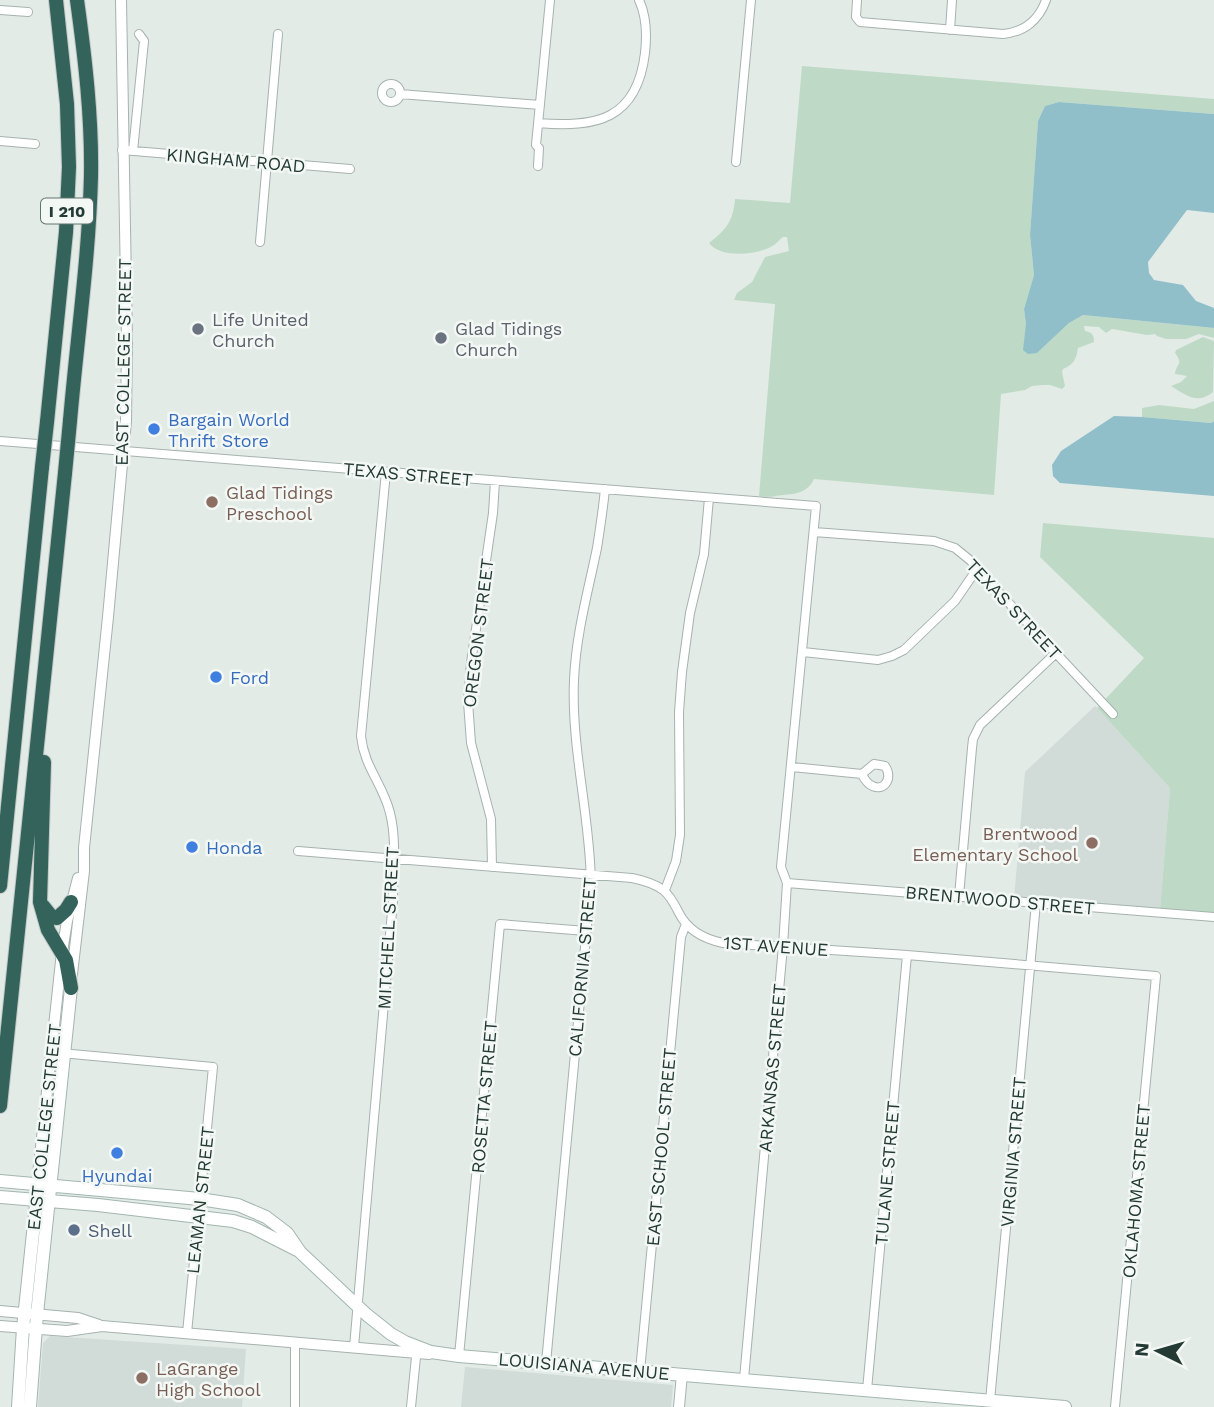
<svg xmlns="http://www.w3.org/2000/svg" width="1214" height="1407" font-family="'Work Sans',sans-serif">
<rect width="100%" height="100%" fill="#e3ebe7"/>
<path fill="#d1dbd7" d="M1095,706L1170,788L1160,910L1014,899L1025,772Z
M50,1336L246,1349L242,1407H38L43,1343Z
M465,1367L673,1385L671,1407H461Z"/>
<path fill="#bedac6" d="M802,66L1214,99V114L1059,102L1045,106L1038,121L1030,235L1034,275L1024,309L1026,324L1037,353L1069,323L1083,315L1214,328V338L1199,334L1186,339H1166L1157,336L1155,334L1147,335L1112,329L1106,333L1099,327L1084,326L1085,331C1092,332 1094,335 1094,342L1078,348C1076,360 1074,364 1063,369L1062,372L1065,386L1062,389L1050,385H1043L1032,386L1025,390L1001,394L994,495L814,479C808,492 797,494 783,495C774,496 768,498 759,496L775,304L734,300L737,293L752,282L765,257L789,251L787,237H783C780,239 778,242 774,245C759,255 721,259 709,243C727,229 733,221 735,199L790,203Z
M1203,337L1214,341L1213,392C1197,405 1186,395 1171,386L1181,382L1187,376L1175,374C1176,363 1184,365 1175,353L1176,350Z
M1214,401V421L1211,423L1142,417V408L1159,405L1194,409Z
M1043,523L1214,538V915L1160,910L1170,788L1097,708L1144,658L1040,557Z"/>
<path fill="#90bfca" d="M1059,102L1214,114V213L1187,210L1148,262L1149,273L1154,280L1183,285L1196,301L1214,308V328L1083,315L1069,323L1037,353L1028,354L1023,350L1026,324L1024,309L1034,275L1030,235L1038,121L1045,106Z
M1114,416L1142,417L1211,423L1214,421V496L1060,483L1053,476L1052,465L1061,451Z"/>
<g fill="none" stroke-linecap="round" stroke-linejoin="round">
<defs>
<path id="minor" d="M857,0L856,17L860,22L1003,34C1024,32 1039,20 1046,0
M0,10L28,12
M950,30L952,0
M382 93a9 9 0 1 1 18 0a9 9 0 1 1-18 0Z
M400,94L540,105
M538,123C596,128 637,120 645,53C647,35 647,17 639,0
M0,141L35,144
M122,150L350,169
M133,151L144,41L139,34
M736,162L751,0
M538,166L539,148L536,145L550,0
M260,242L278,34
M0,441L816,506L781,867L787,883L783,946L744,1379
M814,532L934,541L955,548L971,561L977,569L1113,714
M803,652L878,660L892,656L904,650L955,601L977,569
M874,764L885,766C894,779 883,794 869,784C867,782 863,777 862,774Z
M792,767L862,774
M298,851L632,878C642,880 655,884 663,890C670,895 675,905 679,913C688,931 704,939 723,943L907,955L1156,976L1115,1407
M492,867L491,819L471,743L468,702L471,663L493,513L495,481
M787,883L1214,917
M665,890L676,861L680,835L679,712L682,672L690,613L704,554L709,498
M959,896L972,748L973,739L980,725L1056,653
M61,1053L213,1067L187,1333
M295,1342V1407
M354,1347L393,900C393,872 397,840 390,813C383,784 364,767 361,736L386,472
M459,1356L500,924L586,931
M546,1363L591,883C590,815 571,748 574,680C576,634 588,592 597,548C600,529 603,509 605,489
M640,1371L681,937L686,924
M867,1390L907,955
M990,1401L1036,903
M411,1407L417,1347"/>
<path id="tertiary" d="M72,974L84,871V848L108,617L126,421L127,341L121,0
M37,1184L62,952L67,921L78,878
M0,1311L78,1318L99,1325
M0,1326L67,1331L102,1326L429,1354
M679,1407L682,1374"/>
<path id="secondary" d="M0,1181L200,1199L238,1205L266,1217L287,1233L300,1252L367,1315L391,1334L405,1342L431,1352L459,1356L1065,1407
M0,1197L98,1205L233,1221L252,1227L297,1250
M18,1407L23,1328L37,1195
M30,1407L37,1314L71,988"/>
<path id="motorway" d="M70,421C77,339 89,258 91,176C92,117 85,58 77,0
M47,422L66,232L69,167L67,104L56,0
M44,762L40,902L48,930L66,960L71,988
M0,886L42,467
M43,906L51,916L57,918L66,910L71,902
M0,1106L65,473"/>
</defs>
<use href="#minor" stroke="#a6b2ae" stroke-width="10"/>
<use href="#tertiary" stroke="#a6b2ae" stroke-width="12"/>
<use href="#secondary" stroke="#a2b6af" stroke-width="14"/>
<use href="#motorway" stroke="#c2c8c6" stroke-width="16"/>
<use href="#minor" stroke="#fff" stroke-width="8"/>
<use href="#tertiary" stroke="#fff" stroke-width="10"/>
<use href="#secondary" stroke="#fff" stroke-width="12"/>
<use href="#motorway" stroke="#33635b" stroke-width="14"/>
<defs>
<path id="motorway-bridge" d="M42,467L47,422
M65,473L70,421"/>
</defs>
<use href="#motorway-bridge" stroke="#c2c8c6" stroke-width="16" stroke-linecap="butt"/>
<use href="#motorway-bridge" stroke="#33635b" stroke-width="14"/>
</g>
<g fill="#6b7280" stroke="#f3f8f5" stroke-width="2.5">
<circle cx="198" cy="329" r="7"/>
<circle cx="441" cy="338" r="7"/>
</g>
<g fill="#3f7fe0" stroke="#f3f8f5" stroke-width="2.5">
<circle cx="154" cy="429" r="7"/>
<circle cx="216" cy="677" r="7"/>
<circle cx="192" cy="847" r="7"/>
<circle cx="117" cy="1153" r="7"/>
</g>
<g fill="#8d6e63" stroke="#f3f8f5" stroke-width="2.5">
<circle cx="212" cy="502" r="7"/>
<circle cx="1092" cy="843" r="7"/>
<circle cx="142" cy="1378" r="7"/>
</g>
<circle fill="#5c6f8a" stroke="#f3f8f5" stroke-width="2.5" cx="74" cy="1230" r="7"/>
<g text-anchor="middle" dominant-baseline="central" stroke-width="5" stroke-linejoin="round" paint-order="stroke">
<rect fill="#f3f8f5" stroke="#62736f" stroke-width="2" x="41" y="198.5" width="52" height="25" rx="5"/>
<g font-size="16" font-weight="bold" fill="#243a35">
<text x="67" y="211">I 210</text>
</g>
<g font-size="18" fill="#243a35" stroke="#f3f8f5">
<text transform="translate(236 160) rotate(5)">KINGHAM ROAD</text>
<text transform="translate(123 362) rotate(-89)">EAST COLLEGE STREET</text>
<text transform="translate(408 474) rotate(5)">TEXAS STREET</text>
<text transform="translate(1014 609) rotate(47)">TEXAS STREET</text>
<text transform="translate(478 633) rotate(-83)">OREGON STREET</text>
<text transform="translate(1000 900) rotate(5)">BRENTWOOD STREET</text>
<text transform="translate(388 928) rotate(-87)">MITCHELL STREET</text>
<text transform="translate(776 946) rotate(4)">1ST AVENUE</text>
<text transform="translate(582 967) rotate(-85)">CALIFORNIA STREET</text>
<text transform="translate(772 1068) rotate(-85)">ARKANSAS STREET</text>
<text transform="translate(484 1097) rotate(-85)">ROSETTA STREET</text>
<text transform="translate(44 1127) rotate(-84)">EAST COLLEGE STREET</text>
<text transform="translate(661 1147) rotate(-85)">EAST SCHOOL STREET</text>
<text transform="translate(1013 1152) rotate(-85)">VIRGINIA STREET</text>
<text transform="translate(887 1173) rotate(-85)">TULANE STREET</text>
<text transform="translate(1136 1191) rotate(-85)">OKLAHOMA STREET</text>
<text transform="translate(200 1200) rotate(-84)">LEAMAN STREET</text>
<text transform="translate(584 1366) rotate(5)">LOUISIANA AVENUE</text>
</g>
<g font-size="18" fill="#5b616d" stroke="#f3f8f5" text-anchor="start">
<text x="212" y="319">Life United<tspan x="212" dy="21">Church</tspan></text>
<text x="455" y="328">Glad Tidings<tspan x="455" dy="21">Church</tspan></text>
</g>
<g font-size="18" fill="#366cbe" stroke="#f3f8f5" text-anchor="start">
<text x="168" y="419">Bargain World<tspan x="168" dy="21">Thrift Store</tspan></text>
<text x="230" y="677">Ford</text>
<text x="206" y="847">Honda</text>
<text x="117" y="1175" text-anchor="middle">Hyundai</text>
</g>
<g font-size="18" fill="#785e54" stroke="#f3f8f5" text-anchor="start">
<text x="226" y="492">Glad Tidings<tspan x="226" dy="21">Preschool</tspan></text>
<text x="1078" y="833" text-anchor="end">Brentwood<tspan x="1078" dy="21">Elementary School</tspan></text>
<text x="156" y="1368">LaGrange<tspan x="156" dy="21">High School</tspan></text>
</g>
<g font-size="18" fill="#4e5e75" stroke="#f3f8f5" text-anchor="start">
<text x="88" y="1230">Shell</text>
</g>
</g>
<g transform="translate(1158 1351) rotate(275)" stroke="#f3f8f5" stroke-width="5" paint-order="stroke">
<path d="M0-5L12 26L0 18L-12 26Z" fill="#243a35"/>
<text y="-10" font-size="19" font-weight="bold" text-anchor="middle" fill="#243a35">N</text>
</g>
</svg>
